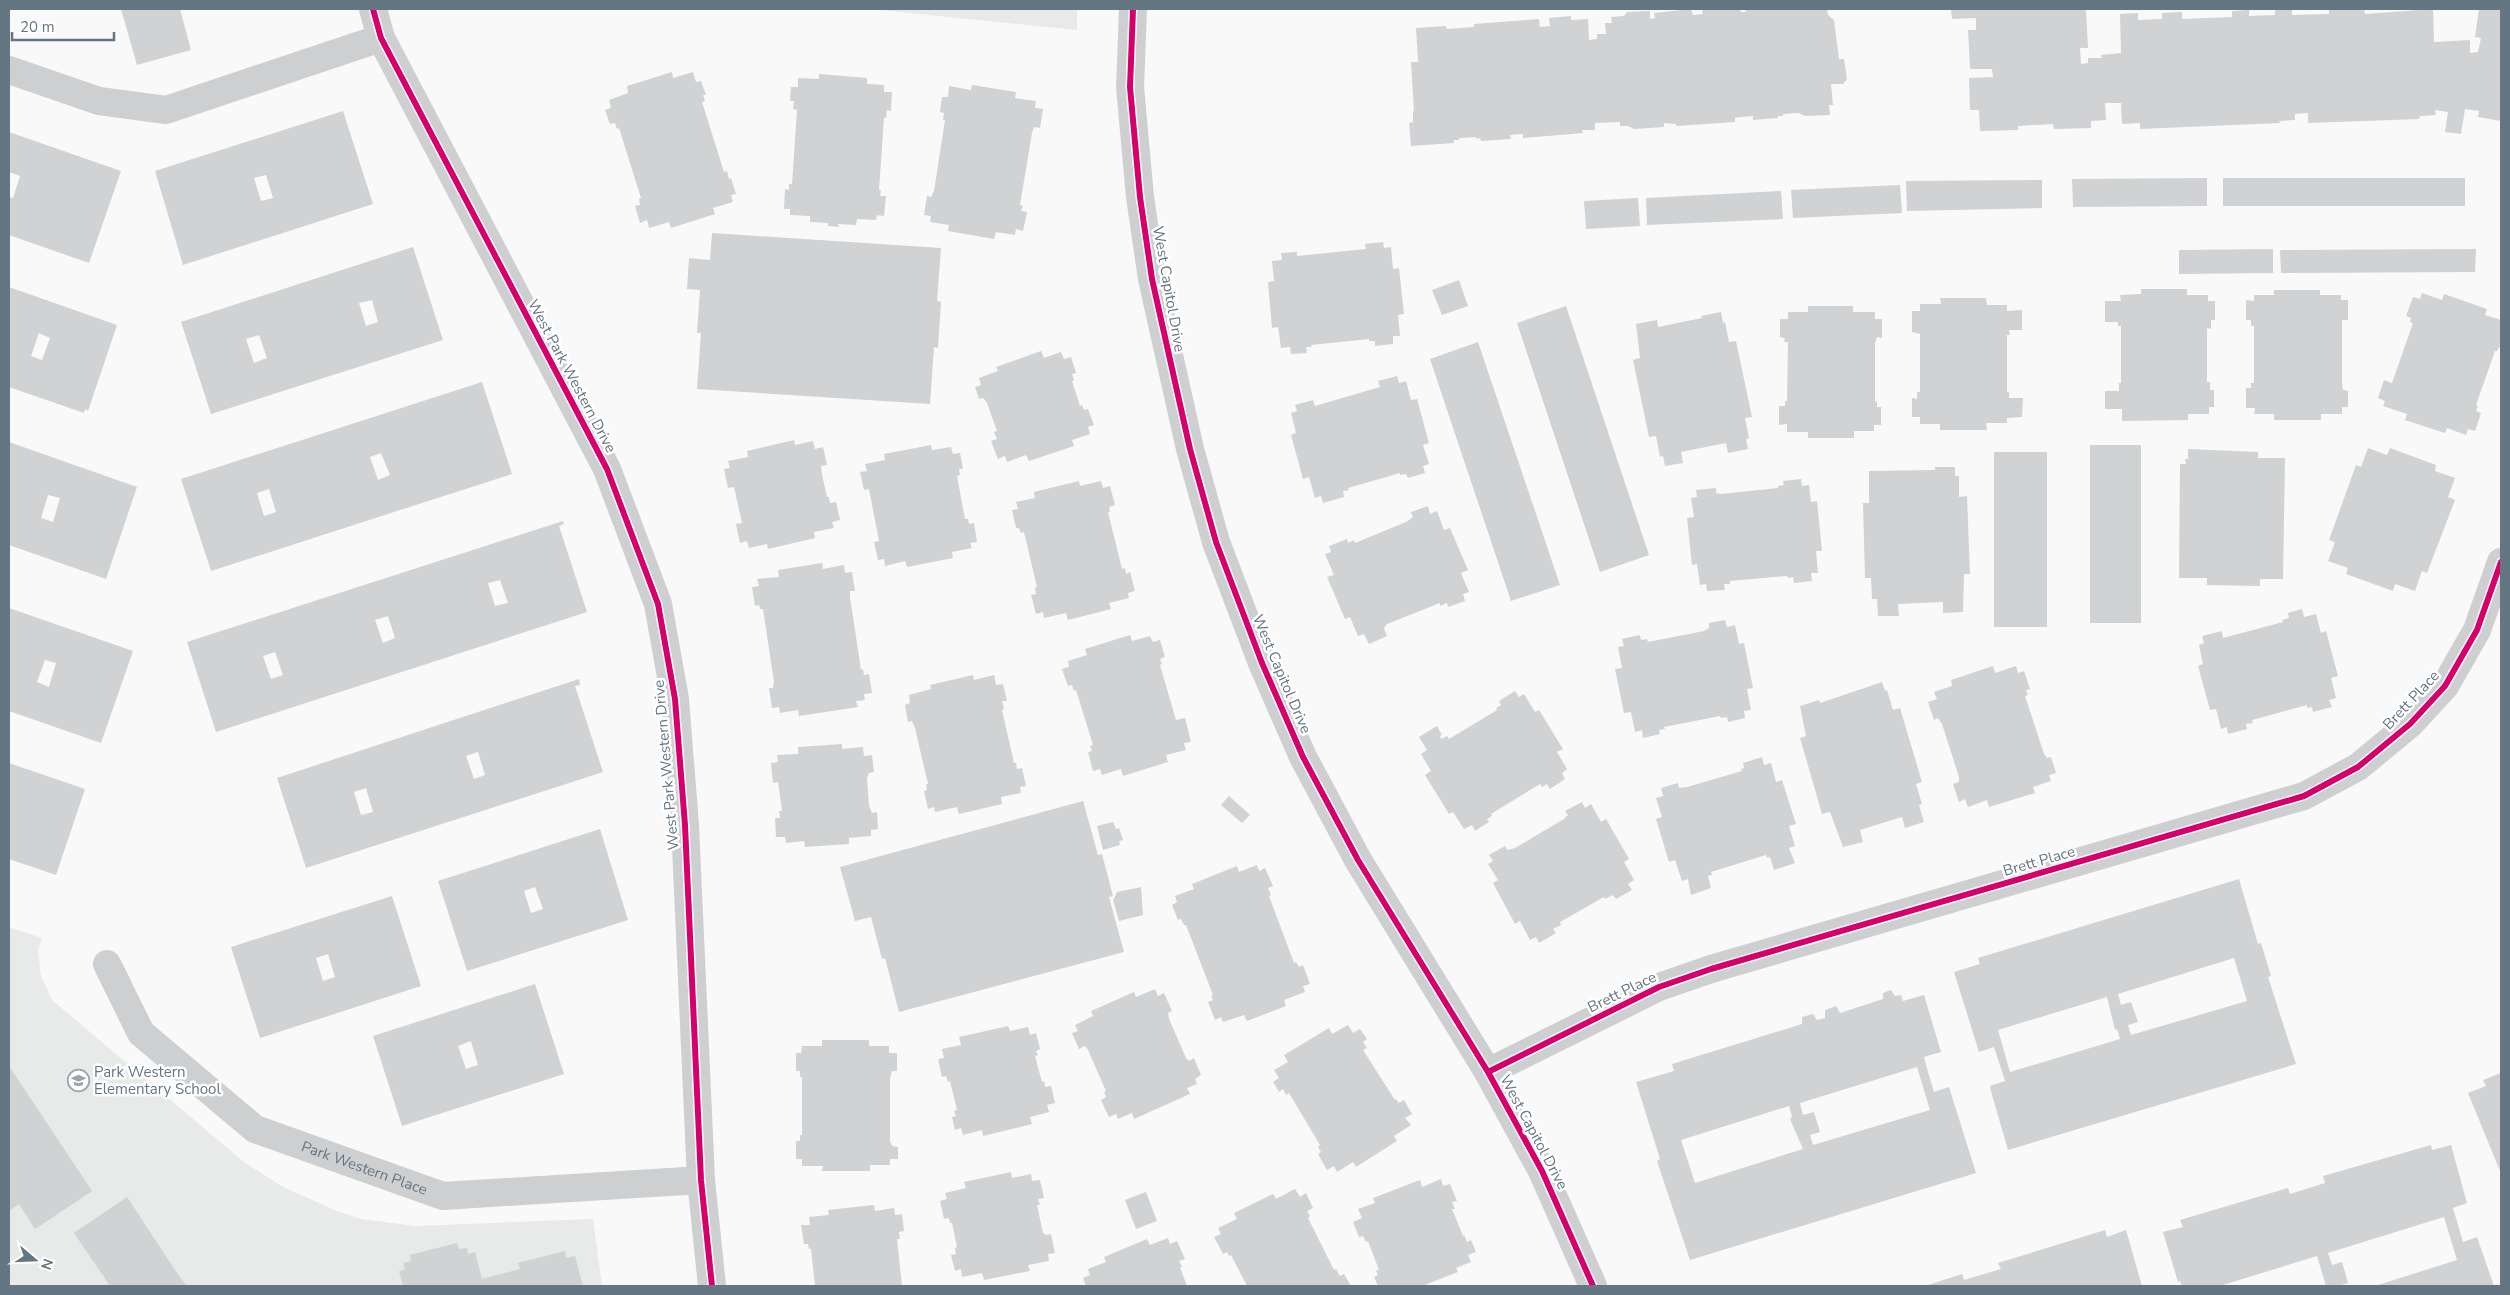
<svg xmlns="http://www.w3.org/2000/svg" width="2510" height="1295" font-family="'Nunito Sans',sans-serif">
<rect width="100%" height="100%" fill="#f9f9f9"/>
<path fill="#e8e9e9" d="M871,9H1077V30Z
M9,927L42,938L38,951L41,976L52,1000L244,1162L283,1187L337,1211L361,1219L415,1226L593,1219L602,1286H9Z"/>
<path fill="#d0d2d3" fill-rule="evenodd" d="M121,9H180L191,50L137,65Z
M1691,9L1693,15L1703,14L1702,9H1740L1741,12H1746L1745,9H1827L1828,15L1834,20L1839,59H1844L1847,79L1843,84H1831L1833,105H1829L1830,115L1805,116L1799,113L1783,114V116H1778V118L1753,120V116L1740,117L1735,118V122L1676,126V124L1664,123V127L1634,129L1628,126H1620V122L1595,123V130H1582L1583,133L1523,138V134L1510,135L1511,139L1481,141L1480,138L1476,139V137L1459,138V140H1454V143L1411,146L1409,123L1413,122V111H1414L1411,62H1418L1416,28L1446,26L1447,29L1474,27V24L1539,19L1540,27L1550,26L1549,18L1571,16V20L1588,19L1589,40L1597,39V34H1606L1605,23H1612L1611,17L1624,16L1627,12L1650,11V19L1655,18L1654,13Z
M1951,9H2086L2088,48H2080L2081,64L2088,63V58H2102L2101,55L2121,53L2120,14L2138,13V20L2162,19V13L2182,12V19L2232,17V11L2249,10V16L2275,15V10L2292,9V15L2329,14V9H2364L2365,14L2433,9L2434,42L2470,40V53L2478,52L2481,38L2475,37L2479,9H2501V121L2478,117L2479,111L2465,109L2461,134L2445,132L2448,112L2435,110L2436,115L2420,116L2419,119L2308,123V113L2295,114V120L2279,121L2280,123L2140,129V123L2122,124L2121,103H2105L2106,120L2091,121V128L2054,129L2053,124L2018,126V130L1980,131L1979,110H1970L1969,78L1993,77L1992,69H1970L1968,30H1976V18L1952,19Z
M672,72L673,78L693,72L696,82L701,81L706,95H703L705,101L702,102L724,172L727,171L729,179L731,178L736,194L731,195L733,202L713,208L715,214L671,228L669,222L649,228L647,220L640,223L635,206L640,205L639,199L641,198L619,128L617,129L615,123L610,124L605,110L611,108L609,100L628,93L627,86Z
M819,74L867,78V84L884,85V92H892L891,111L887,110L886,118H884L879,190H881L880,196H886L884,216L877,215L876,220L857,219L856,225L838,224L839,227L828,226V223L810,222V216L790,215V209H784L785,189L789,190V184H792L797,110L793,109L794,101H790L791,87H798V78L819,79Z
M972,85L1016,92L1015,98L1036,101L1035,108L1043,109L1040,128L1034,127L1032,133L1020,205L1023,206L1021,211L1027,212L1023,231L1016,229L1015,235L996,232L994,239L948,231L949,225L930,222L931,216L924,215L927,196L931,197L934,191L945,120H943L944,113L940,112L942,97H948L949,86L971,90Z
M343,111L373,204L183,265L155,171ZM266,175L273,198L261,201L254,178Z
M9,132L121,171L89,263L9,235V197L13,198L20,176L9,172Z
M2207,178V206L2073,207L2072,179Z
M2223,178H2465V206H2223Z
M2042,180V208L1907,211L1906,181Z
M1900,185L1902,213L1793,218L1791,190Z
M1781,191L1783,219L1647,225L1646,198Z
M1638,198L1640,226L1586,229L1584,201Z
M712,233L941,248L937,301L941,302L938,348L934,347L930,404L697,389L701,333H697L700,290L687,289L689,258L710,260Z
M1383,242L1384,248L1391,247L1393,269L1399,268L1404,314L1398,315L1400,336H1393V344L1375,346V341H1369V339L1311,345L1312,347H1306L1307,353L1291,354L1290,347L1281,348L1278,327L1272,328L1268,282L1274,281L1272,261L1282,260L1281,253L1297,252V256L1366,249L1365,244Z
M413,247L443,340L211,414L181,322ZM372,300L378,322L366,326L359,303ZM259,335L267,358L254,363L246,339Z
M2273,249V273L2179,274V250Z
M2476,249L2475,272L2281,273L2280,250Z
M1459,280L1468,306L1442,315L1432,290Z
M9,287L117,325L88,411L85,409L84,413L9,387ZM39,333L50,338L42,360L31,356Z
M2141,289H2187V295H2208V301H2215V320H2211V329L2207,328V382H2210V390H2214V407H2209V414H2188V420L2122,421V409H2105V391H2119V383H2121V326H2118V322H2105V301H2121L2120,295L2141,294Z
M2274,290H2320V295H2341V300H2348V320H2342V384L2343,390L2348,391V407H2342V414H2321V420H2274V414H2254L2255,408H2246V388H2251V383H2254V326H2251V320H2246V300L2254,301V295H2274Z
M2422,293L2442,300L2444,294L2487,309L2485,315L2501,320V348L2499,347L2497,351H2495L2476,405L2478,406L2476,411L2481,413L2475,431L2468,429L2466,435L2447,428L2445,433L2405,420L2407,414L2383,406L2385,401L2378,398L2384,380L2392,383L2413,323L2410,322L2411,318L2406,316L2413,297L2420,299Z
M1940,298H1986L1987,305H2007V311L2022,310V330H2009L2010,335H2007V392H2009V398H2023L2022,417L2007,418V423H1986L1987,430H1940V424H1920V417H1912V398L1917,399V392H1920V334L1912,332V311H1920V304H1941Z
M1566,306L1649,555L1600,572L1517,323Z
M1808,306H1853V312H1875V319H1882V338L1877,337L1875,343V402L1877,401V407H1881V425H1874V431H1854V438H1808V432H1787V424L1779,425V406H1785V401H1787L1788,342H1784L1785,338L1780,337V319H1788V312H1808Z
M1721,312L1723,323L1725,322L1729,342L1736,341L1752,417L1745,418L1749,438L1746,439L1748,449L1728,453L1726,443L1681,452L1683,463L1665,466L1663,456L1660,457L1656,436L1649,437L1633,360L1640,358L1636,324L1657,320L1658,327L1702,318L1701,316Z
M1478,342L1560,585L1511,601L1430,359Z
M1041,351L1044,358L1061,352L1064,359L1071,357L1076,373L1072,374L1074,381H1072L1080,406L1082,405L1084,410L1088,409L1094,425L1088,427L1090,434L1072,440L1074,446L1029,461L1026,455L1007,462L1005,456L998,459L991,441L997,439L994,432L997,431L987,403L983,398L979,399L975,387L981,385L979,378L998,371L996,367Z
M1397,376L1399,383L1406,381L1411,400L1417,399L1429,443L1423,445L1429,464L1423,466L1425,473L1408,478L1406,474L1400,475V473L1348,488L1349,490L1343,491L1344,497L1323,503L1321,496L1315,498L1309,477L1303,479L1291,435L1296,433L1291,413L1297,411L1295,405L1313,400L1315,406L1380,387L1378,381Z
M482,382L512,474L211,571L181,479ZM381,453L390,475L378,480L370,457ZM269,489L276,512L264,516L257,493Z
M794,440L795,445L813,441L815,449L823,447L827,465L821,466L822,475L827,497H829L830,503L836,502L840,520L832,522L834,528L814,532L815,538L768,549L767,544L749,548L747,541L740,543L736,524L742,523L734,487L728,488L724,469L730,468L728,461L748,457L747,451Z
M9,442L137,487L106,579L9,545ZM48,495L60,498L53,522L41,518Z
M931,445L932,450L951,447L953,454L960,453L963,469H959L960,475L957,476L965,519H968L969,524L974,523L977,542L970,543L972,548L952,552L953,558L907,567L905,561L885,566L884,559L878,560L874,542L879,541L869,489L864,490L860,472L867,471L865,464L885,460L884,454Z
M2090,445H2141V623H2090Z
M2368,448L2387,455L2390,448L2436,465L2435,471L2455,478L2448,497L2455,500L2427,573L2422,571L2415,591L2395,584L2393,591L2346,574L2348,568L2328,561L2335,542L2329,540L2356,465L2361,467Z
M2188,449L2258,452V458H2285L2283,579H2260V586L2207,585V578H2179L2180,464H2186L2185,459H2188Z
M1994,452H2047V627H1994Z
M1935,467H1955V476H1959V497L1967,496L1970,574H1964L1963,612L1943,613V602L1898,604L1899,616H1878L1877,599H1872L1871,578H1865L1863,503H1869V471L1935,470Z
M1801,479L1802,486L1809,485L1811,502L1817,501L1822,551H1816L1818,573H1811L1812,581L1794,583L1793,577L1788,578L1787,576L1730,581V584H1724L1725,590L1707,591L1706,584L1700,585L1697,564L1692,565L1687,518L1694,517L1691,498L1697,497L1696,490L1716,488V493L1721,494L1778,488V486L1784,485L1783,481Z
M1079,481L1080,486L1101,481L1103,488L1110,486L1115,505L1109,507L1110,512H1108L1122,569L1125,568L1126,574L1130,572L1135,591L1128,593L1129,598L1109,603L1111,609L1068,620L1066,613L1044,618L1043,612L1036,614L1031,595L1036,594L1035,588L1037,587L1024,532L1021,533L1019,528H1016L1012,510L1018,509L1016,502L1035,498L1034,492Z
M1428,506L1430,514L1437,511L1444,530L1450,528L1468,570L1461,573L1469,592L1463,594L1465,601L1448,607L1447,603L1440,606V603L1387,624L1384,628L1387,636L1369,644L1364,634L1358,636L1350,617L1345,619L1327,577L1334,575L1325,554L1331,552L1329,546L1347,539L1348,543L1354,540L1355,543L1406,522L1413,517L1411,512Z
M563,521L564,524L559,526L587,612L216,732L187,642ZM500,580L508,603L495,606L488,583ZM388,616L395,638L383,643L375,620ZM275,652L283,675L271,679L263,656Z
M822,563L823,569L844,565L845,573L852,572L855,591H850V597L861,670L863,669L864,675L869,674L872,693L864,694L865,700L856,701L858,707L799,716L798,710L780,713L779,707L772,708L769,688H773L774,682L763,609H760L759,605L755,606L752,587L759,586L757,579L779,577L778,570Z
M9,608L133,651L101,743L9,711ZM45,660L56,663L49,687L37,682Z
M2302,609L2304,617L2316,614L2321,633L2326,631L2338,676L2331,678L2336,698L2329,700L2332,707L2313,712L2312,707L2307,708V705L2252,720L2253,723L2246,724L2247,729L2228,734L2227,727L2221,729L2216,709L2210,710L2198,666L2203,664L2199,645L2204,643L2202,636L2222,631L2223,638L2283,622L2282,620L2289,618L2288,613Z
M1725,620L1727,627L1735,625L1739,644L1744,643L1753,688L1747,689L1751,710L1744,711L1745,718L1728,722L1727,717L1721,718L1720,716L1664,727L1665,729L1659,730L1660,734L1643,738L1642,730L1635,732L1631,712L1624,713L1615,669L1622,668L1618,647L1624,646L1622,639L1640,635L1641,640L1647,639L1648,642L1704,631L1709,628V623Z
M1130,635L1132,641L1150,636L1153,642L1160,640L1165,657L1160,659L1162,664L1160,665L1176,720L1185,718L1191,742L1184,743L1186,750L1166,755L1168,762L1123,776L1121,769L1102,775L1100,769L1093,771L1088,752L1092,751L1090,746L1093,745L1076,690L1074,691L1072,685L1068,686L1062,669L1069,667L1068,661L1087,655L1085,649Z
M1993,666L1995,673L2016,666L2018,673L2024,671L2030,689L2026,690L2028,695L2025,696L2044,754L2047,758L2051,757L2056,773L2049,775L2051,781L2033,787L2035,793L1989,807L1987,800L1968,807L1965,799L1959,802L1953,784L1959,782V777L1942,724L1938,718L1934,720L1928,702L1937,699L1934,692L1952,686L1951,680Z
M973,675L974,680L994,675L996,685L1003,684L1007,701H1002L1004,709L1002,710L1014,763H1016L1017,769L1022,768L1026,786L1020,787L1021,793L1001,797L1002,804L959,814L957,807L935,812L934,807L928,809L924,791L927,790L926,784H928L915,728L912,721L908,722L905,705L910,703L909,695L931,689L930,685Z
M579,679L580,685L575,686L603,772L306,868L277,778ZM478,752L485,775L474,779L466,756ZM366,788L373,812L361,815L354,792Z
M1882,682L1885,691L1887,690L1893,710L1900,708L1922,782L1916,784L1922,804L1919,805L1924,822L1905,828L1902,817L1860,830L1863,842L1843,847L1830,812L1822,814L1800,738L1806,736L1800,706L1819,700L1820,703Z
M1515,691L1519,697L1524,694L1535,712L1539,710L1563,749L1557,752L1567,769L1562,773L1565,779L1550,789L1547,784L1542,787L1540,784L1491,814L1492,816L1487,819L1489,822L1475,831L1472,825L1464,829L1453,812L1449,814L1425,775L1431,771L1421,754L1427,750L1419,737L1437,726L1442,735L1440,736L1441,739L1447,736L1449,739L1497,710L1496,708L1501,705L1499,701Z
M842,744V749L863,747L864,756L872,755L874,772L869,773L867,778L869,806L872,813L877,812L878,829L871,830V836L849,838V844L805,847L804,841L786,843L785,837H776L775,818H780L779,811H782L778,782L773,783L771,763L778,762L777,755L798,754V747Z
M1762,757L1764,765L1771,763L1776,782L1782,780L1796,824L1789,826L1795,846L1789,848L1795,863L1774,870L1770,857L1767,858L1766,855L1711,872L1712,875L1708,876L1711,888L1691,895L1688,879L1682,881L1675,860L1669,862L1656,819L1662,817L1656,798L1663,796L1661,788L1678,783L1679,788L1687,787L1742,771L1741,769L1744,768L1743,763Z
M9,763L85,789L56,875L9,859Z
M1229,796L1250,815L1242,823L1221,805Z
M1083,801L1098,855L1102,854L1113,896L1109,897L1124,952L899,1012L885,958L882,959L871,917L855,921L840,867Z
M1582,802L1585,808L1591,804L1601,822L1606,819L1629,859L1624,862L1634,880L1628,884L1632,890L1616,899L1613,895L1605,899L1604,897L1560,922L1561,925L1553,929L1556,933L1539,943L1536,937L1530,940L1520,921L1515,924L1493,883L1498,880L1488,864L1493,861L1489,855L1505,846L1507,850L1515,848L1564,819L1568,815L1565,811Z
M1113,822L1116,829L1119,828L1123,840L1119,841L1120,845L1103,850L1097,826Z
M600,829L628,920L467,971L438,881ZM535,887L543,909L531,913L524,891Z
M1257,865L1259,871L1265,868L1273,886L1268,888L1271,895L1269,896L1294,963L1296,962L1299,967L1303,965L1310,984L1303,986L1305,992L1284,1000L1286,1006L1247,1021L1244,1015L1223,1022L1221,1017L1215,1020L1208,1002L1213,1000L1211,996L1213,995L1186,925H1184L1181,919L1178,920L1172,905L1177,902L1175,896L1194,889L1192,884L1237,866L1239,872Z
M2239,879L2258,944L2261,943L2271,976L2268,977L2296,1064L2008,1150L1992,1095L1990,1086L2005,1081L1994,1047L1979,1052L1954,972L1980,964L1978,958ZM2234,958L2247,1001L2131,1035L2128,1025L2138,1022L2131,1002L2121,1005L2118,994ZM2107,997L2115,1030L2117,1029L2120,1039L2010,1072L1998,1030Z
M1141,887L1143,915L1119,921L1113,900L1117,892Z
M392,896L421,986L260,1038L231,947ZM328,954L335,977L323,981L316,958Z
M535,984L564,1074L402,1126L373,1036ZM471,1041L478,1065L466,1069L458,1046Z
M1155,989L1158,996L1164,993L1172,1011L1168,1013L1169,1019L1186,1058L1189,1061L1194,1058L1201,1075L1195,1079L1197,1084L1187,1088L1190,1094L1134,1119L1132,1113L1118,1119L1116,1114L1109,1117L1101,1100L1106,1097L1104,1092L1106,1091L1088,1050L1085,1046L1079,1049L1072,1033L1078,1031L1075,1025L1093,1016L1091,1011L1134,992L1136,997Z
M1891,990L1895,996L1901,995L1903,1001L1924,995L1941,1052L1924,1057L1926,1065L1934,1092L1949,1087L1976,1173L1690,1260L1657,1161L1660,1159L1636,1082L1674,1071L1672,1064L1802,1024V1017L1813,1014L1817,1020L1825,1018V1010L1836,1006L1840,1013L1883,999V993ZM1917,1067L1930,1110L1813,1145L1810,1135L1820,1132L1814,1112L1803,1115L1800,1103ZM1789,1106L1792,1117L1790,1119L1803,1149L1695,1183L1681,1140Z
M1348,1025L1353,1033L1360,1029L1367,1039L1363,1042L1367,1048L1363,1050L1395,1100L1396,1099L1399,1103L1404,1100L1412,1114L1405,1118L1411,1125L1394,1136L1397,1141L1356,1167L1353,1162L1337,1172L1334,1166L1327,1170L1318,1154L1321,1152L1318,1147L1320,1145L1289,1093L1286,1095L1283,1089L1279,1092L1273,1082L1279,1078L1274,1070L1288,1062L1284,1055L1329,1028L1332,1034Z
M1008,1026L1010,1031L1028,1027L1030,1035L1036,1033L1040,1049L1036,1051L1038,1055L1035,1056L1042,1082L1044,1081L1045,1087L1051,1086L1055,1103L1047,1105L1049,1112L1030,1117L1032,1124L983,1136L982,1130L963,1135L961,1128L955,1130L952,1117L956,1116L954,1111L957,1110L950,1081L948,1082L946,1076L942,1077L938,1059L944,1058L942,1049L961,1045L959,1037Z
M822,1040H869V1046H889V1053H897V1071H892L890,1078V1141L892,1146L898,1147V1159H890V1165H870V1171H822L823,1166H802V1159H796V1141H800V1135H802V1077H800V1071H796V1053H801L802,1046H822Z
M9,1066L92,1191L35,1229L19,1204L9,1211Z
M2501,1073V1170L2500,1171L2468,1093L2486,1086L2483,1080Z
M2431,1145L2432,1150L2451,1145L2467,1203L2453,1208L2463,1242L2477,1237L2494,1286H2375L2457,1260L2444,1217L2328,1253L2332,1265L2342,1262L2348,1283L2338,1286H2326L2317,1256L2220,1286H2182L2180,1281L2178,1282L2163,1232L2183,1227L2180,1220L2288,1188L2290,1194L2325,1183L2323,1176Z
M1011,1172L1012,1178L1031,1174L1032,1181L1040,1180L1044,1198L1038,1199L1040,1205H1037L1043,1233L1046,1235L1051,1234L1055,1253L1048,1254L1049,1261L1028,1265L1030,1271L984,1280L982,1273L962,1277L961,1269L955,1271L951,1255L956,1254L955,1248L957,1247L952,1223H950L949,1218L944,1219L940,1201L947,1199L945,1193L966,1188L964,1182Z
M1441,1179L1443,1186L1450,1184L1457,1201L1452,1202L1455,1209H1452L1463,1236L1464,1235L1467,1242L1471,1240L1476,1252L1468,1255L1471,1262L1456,1268L1458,1272L1422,1286H1378L1374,1277L1378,1275L1376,1270H1379L1368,1241L1366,1242L1363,1236L1359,1237L1353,1222L1362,1218L1358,1209L1375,1203L1373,1198L1420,1180L1422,1187Z
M1295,1189L1300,1197L1306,1193L1313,1208L1307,1211L1310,1216L1308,1218L1334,1270L1336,1269L1340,1276L1344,1274L1351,1286H1247L1231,1255L1229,1256L1227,1252L1223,1254L1214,1237L1221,1234L1218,1228L1237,1219L1234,1213L1273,1194L1276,1199Z
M1146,1192L1157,1221L1136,1229L1125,1200Z
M127,1197L179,1276L187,1286H110L74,1233Z
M874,1205L875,1211L894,1208L895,1215L902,1214L904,1231L899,1232L900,1239H897L902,1286H815L811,1249H809L808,1244H804L801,1225H810L809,1217L829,1215L828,1210Z
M2105,1230L2107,1237L2126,1230L2142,1286H1925L1962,1274L1964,1280L2001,1269L1998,1263Z
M1168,1238L1170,1244L1177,1241L1185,1259L1179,1261L1182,1267H1180L1187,1286H1086L1083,1278L1090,1275L1088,1269L1106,1262L1104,1257L1147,1239L1150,1245Z
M457,1243L459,1249L467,1248L468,1254L475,1252L482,1279L520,1269L518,1263L565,1251L566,1258L575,1256L583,1286H403L399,1271L405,1270L403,1263L411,1261L410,1255Z"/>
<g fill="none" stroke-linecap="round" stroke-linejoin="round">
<g stroke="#cecfd0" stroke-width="28">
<path d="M373,9L381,38L607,469L658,604L675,699L685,825L701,1180L712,1286"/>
<path d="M1133,9L1130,87L1140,197L1152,279L1190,449L1216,542L1262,663L1303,757L1358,860L1488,1072L1542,1171L1593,1286"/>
<path d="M9,70L99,101L166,110L381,38"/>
<path id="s1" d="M107,964L141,1033L255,1129L443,1196L701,1180"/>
<path d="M1488,1072L1659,987L1711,969L2304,796L2358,767L2410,724L2445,686L2477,630L2501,562"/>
</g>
<defs>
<path id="cycleway" d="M373,9L381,38L607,469L658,604L675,699L685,825L701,1180L712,1286
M1133,9L1130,87L1140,197L1152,279L1190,449L1216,542L1262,663L1303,757L1358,860L1488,1072L1542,1171L1593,1286
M1488,1072L1659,987L1711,969L2304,796L2358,767L2410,724L2445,686L2477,630L2501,562"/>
</defs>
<use href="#cycleway" stroke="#fff" stroke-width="9"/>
<use href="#cycleway" stroke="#d6006c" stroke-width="6"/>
</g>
<defs>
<symbol id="school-ring" viewBox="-11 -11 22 22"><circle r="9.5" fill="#fff" stroke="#99a4ac" stroke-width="1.5"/><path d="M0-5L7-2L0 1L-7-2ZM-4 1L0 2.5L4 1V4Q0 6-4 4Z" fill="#99a4ac"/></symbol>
</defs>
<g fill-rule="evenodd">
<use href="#school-ring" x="66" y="1068" width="25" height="25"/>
</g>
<g text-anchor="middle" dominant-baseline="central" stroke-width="5" stroke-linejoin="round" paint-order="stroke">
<g font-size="15" fill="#657683" stroke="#fff">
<text transform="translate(1169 289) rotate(80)">West Capitol Drive</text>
<text transform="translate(572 376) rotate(62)">West Park Western Drive</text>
<text transform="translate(1282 674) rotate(67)">West Capitol Drive</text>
<text transform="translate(2411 700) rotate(-47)">Brett Place</text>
<text transform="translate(666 765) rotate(-95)">West Park Western Drive</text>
<text transform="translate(2039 861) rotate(-16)">Brett Place</text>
<text transform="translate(1622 992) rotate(-26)">Brett Place</text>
<text transform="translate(1534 1132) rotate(62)">West Capitol Drive</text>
<text stroke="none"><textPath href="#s1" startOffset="342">Park Western Place</textPath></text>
</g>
<g font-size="15" fill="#657683" stroke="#fff" text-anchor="start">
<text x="94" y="1072">Park Western<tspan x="94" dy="17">Elementary School</tspan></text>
</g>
</g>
<rect width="2510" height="1295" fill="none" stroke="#657683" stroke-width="20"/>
<g transform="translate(35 1260) rotate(109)" stroke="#ffffff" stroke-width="4" paint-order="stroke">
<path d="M0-4L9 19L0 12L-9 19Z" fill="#657683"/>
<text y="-8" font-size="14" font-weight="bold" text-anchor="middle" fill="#657683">N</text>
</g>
<path d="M12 32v8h102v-8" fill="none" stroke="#657683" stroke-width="2.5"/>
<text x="20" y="32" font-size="15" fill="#657683" stroke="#ffffff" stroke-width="4" paint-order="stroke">20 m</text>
</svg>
